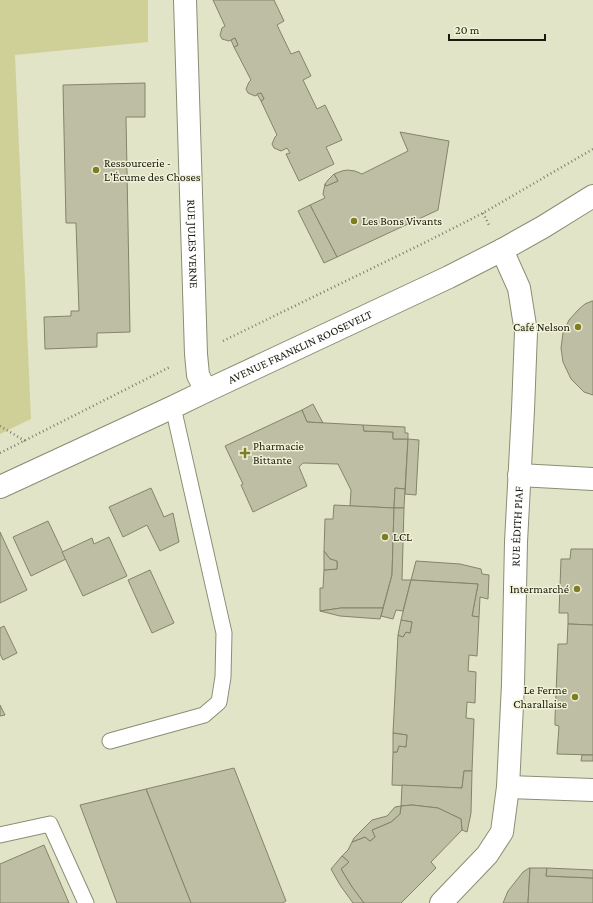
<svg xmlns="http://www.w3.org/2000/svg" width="593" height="903" font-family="'Crimson Pro',serif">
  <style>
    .green { fill: #ced098 }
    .building { fill: #bdbea3; stroke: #83846a }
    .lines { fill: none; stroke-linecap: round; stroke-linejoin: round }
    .lane-casing { stroke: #8c8d74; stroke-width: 17 }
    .street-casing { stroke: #8c8d74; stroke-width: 24 }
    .secondary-casing { stroke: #8c8d74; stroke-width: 24 }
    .path { stroke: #7c7d6b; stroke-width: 2.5; stroke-dasharray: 1 3; stroke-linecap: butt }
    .lane { stroke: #fff; stroke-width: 15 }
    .street { stroke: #fff; stroke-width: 22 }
    .secondary { stroke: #fff; stroke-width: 22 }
    .poi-dot { fill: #7c7d25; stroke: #f0f1d5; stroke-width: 1.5 }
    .labels { text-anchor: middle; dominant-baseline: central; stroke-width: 3; stroke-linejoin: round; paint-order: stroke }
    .poi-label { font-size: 12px; fill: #1a1a10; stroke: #f0f1d5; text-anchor: start }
    .street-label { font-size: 12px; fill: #1a1a10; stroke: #f0f1d5 }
  </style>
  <rect width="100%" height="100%" fill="#e2e4c8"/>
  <path class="green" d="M0 0H148V42L15 55 31 419 0 434Z"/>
  <g class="building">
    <path d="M213 0H274L284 21 277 25 291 54 299 51 311 76 303 80 317 109 325 105 342 140 326 147 334 164 299 181 286 154 290 153 287 148 281 151 274 148 272 144 275 137 277 135 261 101 264 99 261 93 255 96 248 93 246 89 249 82 251 80 234 47 238 45 235 38 229 41 222 39 220 35 222 28 225 26Z"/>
    <path d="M235 38 238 45 234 47 231 40Z"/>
    <path d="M145 83V117H126L130 332 97 333V347L45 349 44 317 71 316V311H79L76 223H66L63 85Z"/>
    <path d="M261 93 264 99 261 101 257 94Z"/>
    <path d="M400 132 449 141 438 210 337 257 310 205 325 198 323 194 325 184 326 186 338 181 334 174 342 171 347 170 355 171 362 174 408 151Z"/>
    <path d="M334 174 338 181 326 186 325 184 328 180Z"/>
    <path d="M310 205 337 257 324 263 298 211Z"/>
    <path d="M592 301H593V395L584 392 571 379 563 362 561 348 563 333 569 320 579 309 585 304Z"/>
    <path d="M313 404 323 423 307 422 302 410Z"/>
    <path d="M302 410 307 422 363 425 364 431 393 432V439H408L405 489 395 488 394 508 350 506 351 490 338 464 303 463 299 467 307 486 253 512 241 485 243 484 225 446Z"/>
    <path d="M363 425 405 427V433H408V439H393V432L364 431Z"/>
    <path d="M408 439 419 440 416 495 405 494Z"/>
    <path d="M151 488 164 517 173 513 179 542 160 551 147 525 123 537 109 507Z"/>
    <path d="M395 488 405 489 404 508H394Z"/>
    <path d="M334 505 394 508 392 575 383 608H341L320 611V588H323L324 570 337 569V561L330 559 324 551 325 519H333Z"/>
    <path d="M394 508H404L402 580H411L403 611 396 610 393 619 381 616 392 575Z"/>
    <path d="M48 521 66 559 31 576 13 537Z"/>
    <path d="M0 532 27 590 0 603Z"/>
    <path d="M109 537 127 576 83 596 62 552 92 538 94 544Z"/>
    <path d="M571 549H593V625L568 624V613H559L561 559H570Z"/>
    <path d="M324 551 330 559 337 561V569L324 570Z"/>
    <path d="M416 561 460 564 481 569 482 574 489 575 488 599 480 597 479 617 472 616 478 584 411 580Z"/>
    <path d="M150 570 174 623 152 633 128 580Z"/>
    <path d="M411 580 478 584 472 616 479 617 477 656 469 655 468 671 476 672 475 703 467 702 466 718 474 719 472 771H464L462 788 392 785 393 752H397L399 746 406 747 407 735 393 733 398 635 403 637 406 632 410 633 412 622 401 620Z"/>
    <path d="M341 608H383L380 619 340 616 320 611Z"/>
    <path d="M401 620 412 622 410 633 406 632 403 637 398 635Z"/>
    <path d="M568 624 593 625V755L557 754 559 726 555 725V718L558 644H567Z"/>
    <path d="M4 626 17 653 3 660 0 654V628Z"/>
    <path d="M0 705 5 715 0 716Z"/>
    <path d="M393 733 407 735 406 747 399 746 397 752H393Z"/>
    <path d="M582 755H593V761H581Z"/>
    <path d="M234 768 286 901 282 903H191L146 789Z"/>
    <path d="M464 771H472L471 813 467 832 462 830 461 819 438 808 412 805 401 806 402 785 462 788Z"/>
    <path d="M146 789 191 903H117L80 805Z"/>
    <path d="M412 805 438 808 461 819 462 830 431 862 436 868 401 903H364L352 887 341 869 349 862 342 856 348 850 352 842 365 837 370 841 375 837 372 830 391 822 400 814 401 806Z"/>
    <path d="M401 806 400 814 391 822 372 830 375 837 370 841 365 837 352 842 354 838 372 820 387 816 395 807Z"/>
    <path d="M44 845 69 903H0V864Z"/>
    <path d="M342 856 349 862 341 869 352 887 364 903H353L340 885 331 869Z"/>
    <path d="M529 868H530L528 903H503L508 891 512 886 523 872Z"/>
    <path d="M530 868H547L546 876 593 878V903H528Z"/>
    <path d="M547 868 593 870V878L546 876Z"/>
  </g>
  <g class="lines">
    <defs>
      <g id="lane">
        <path d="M110 741 204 715 219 702 223 677 224 633 173 407"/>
        <path d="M0 835 50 824 86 903"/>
      </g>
      <g id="street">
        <path id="s1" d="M185 0 196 354 198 375 206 391"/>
        <path d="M519 475 593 479"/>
        <path d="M508 787 593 790"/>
        <path id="s2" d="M441 903 487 855 502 832 508 787 513 684 516 542 523 410 526 332 519 288 502 250"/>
      </g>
      <g id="secondary">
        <path id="s3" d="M0 487 173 407 206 391 449 277 502 250 543 227 593 196"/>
      </g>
    </defs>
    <use href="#lane" class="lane-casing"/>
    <use href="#street" class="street-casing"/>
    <use href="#secondary" class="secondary-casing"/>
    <g class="path">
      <path d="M483 213 489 225"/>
      <path d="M223 341 432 239 483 213 593 149"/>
      <path d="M0 426 25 441"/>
      <path d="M0 453 170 367"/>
    </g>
    <use href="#lane" class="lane"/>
    <use href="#street" class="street"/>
    <use href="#secondary" class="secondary"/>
  </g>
  <g class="poi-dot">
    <circle cx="96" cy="170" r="4"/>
    <circle cx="354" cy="221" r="4"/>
    <circle cx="578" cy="327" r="4"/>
    <path d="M243 447h4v4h4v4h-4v4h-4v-4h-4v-4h4z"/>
    <circle cx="385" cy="537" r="4"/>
    <circle cx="577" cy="589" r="4"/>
    <circle cx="575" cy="697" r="4"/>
  </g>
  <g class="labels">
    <g class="poi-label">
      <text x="104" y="163">Ressourcerie -<tspan x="104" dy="14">L'Écume des Choses</tspan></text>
      <text x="362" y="221">Les Bons Vivants</text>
      <text x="570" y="327" text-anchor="end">Café Nelson</text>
      <text x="253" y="446">Pharmacie<tspan x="253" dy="14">Bittante</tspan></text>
      <text x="393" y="537">LCL</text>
      <text x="569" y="589" text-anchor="end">Intermarché</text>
      <text x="567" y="690" text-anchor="end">Le Ferme<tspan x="567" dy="14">Charallaise</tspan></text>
    </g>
    <g class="street-label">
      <text stroke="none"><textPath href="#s1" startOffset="244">RUE JULES VERNE</textPath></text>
      <text stroke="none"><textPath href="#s3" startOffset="331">AVENUE FRANKLIN ROOSEVELT</textPath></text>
      <text stroke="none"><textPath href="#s2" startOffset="400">RUE ÉDITH PIAF</textPath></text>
    </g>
  </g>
  <path d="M449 34v6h96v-6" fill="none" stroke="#1a1a10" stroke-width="2"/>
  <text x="455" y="34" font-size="12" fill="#1a1a10" stroke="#f0f1d5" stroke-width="3" paint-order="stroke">20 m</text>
</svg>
